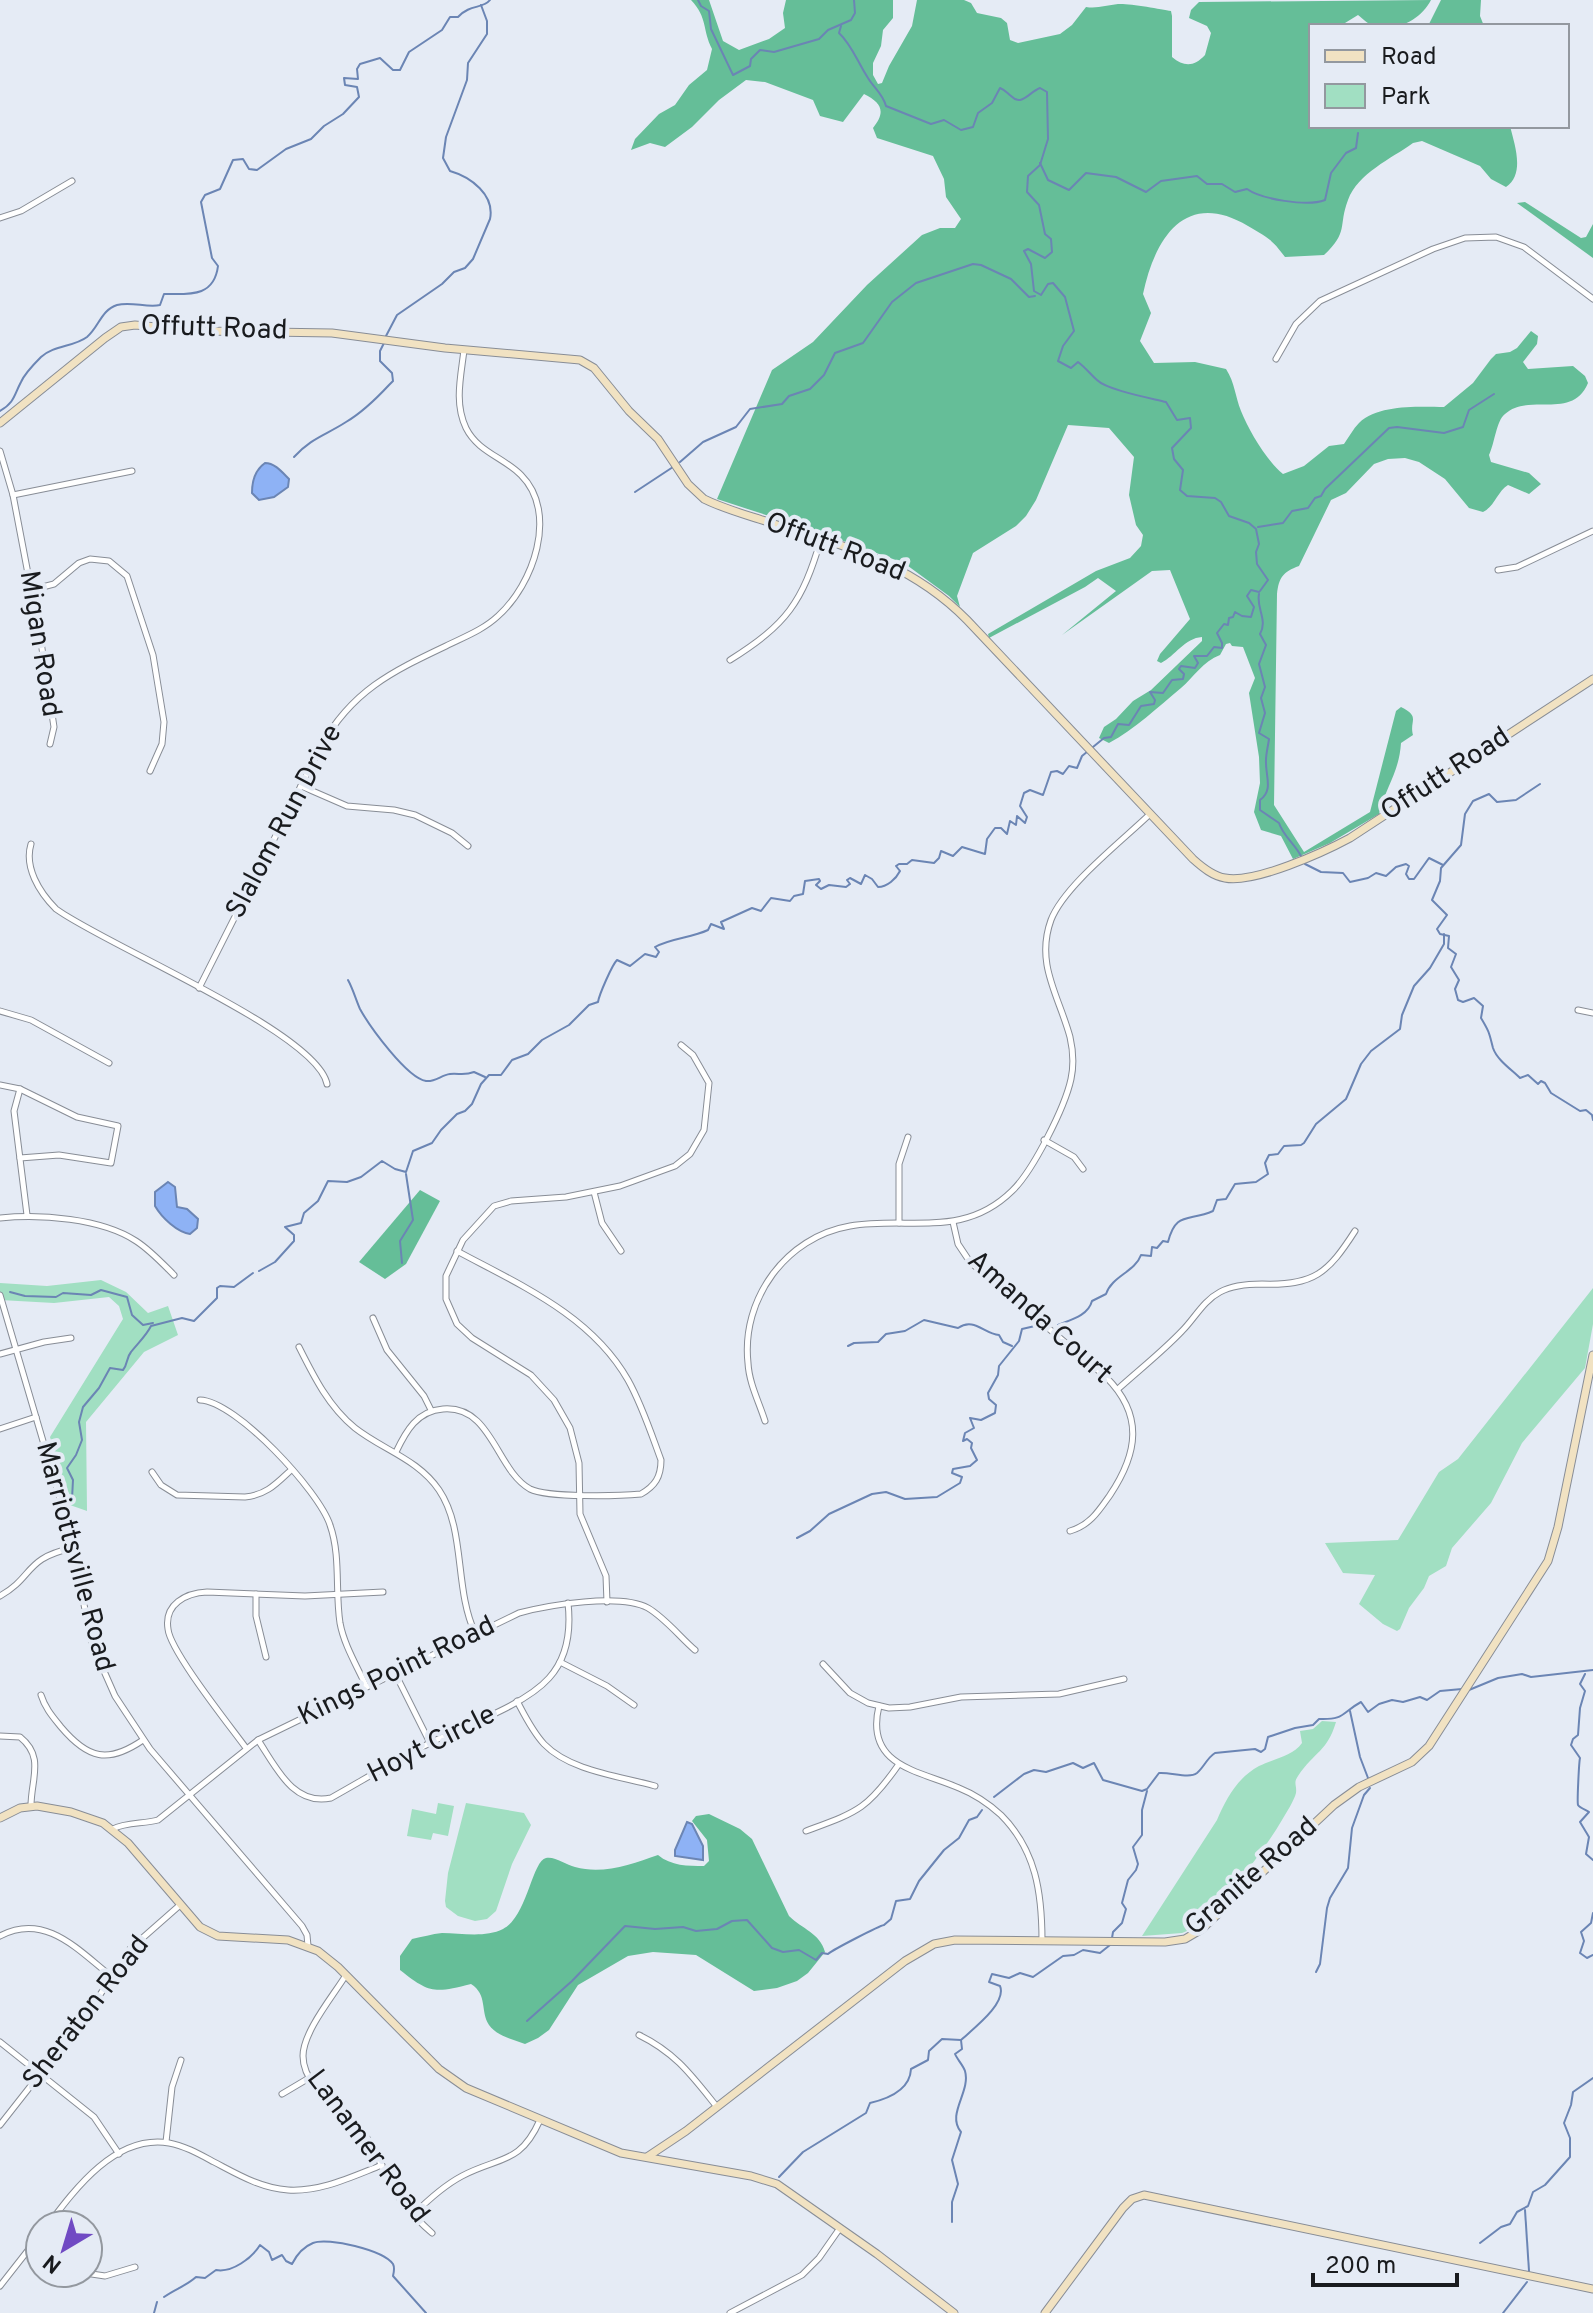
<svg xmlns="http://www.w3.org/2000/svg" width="1593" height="2313" font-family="Overpass,sans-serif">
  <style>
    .green { fill: #a1dfc2 }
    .forest { fill: #65be98 }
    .water { fill: #8eb2f5; stroke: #6b85b4; stroke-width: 2 }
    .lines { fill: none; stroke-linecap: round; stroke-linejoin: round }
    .stream { stroke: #6b85b4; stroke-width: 2 }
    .street-casing { stroke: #888d96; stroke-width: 7 }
    .secondary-casing { stroke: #888d96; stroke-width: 9 }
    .street { stroke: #fff; stroke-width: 5 }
    .secondary { stroke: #f1e2c2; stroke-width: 7 }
    .labels { text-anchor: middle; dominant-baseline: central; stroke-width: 8; stroke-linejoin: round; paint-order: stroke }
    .street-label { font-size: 28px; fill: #191b1e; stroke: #e5ebf5 }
  </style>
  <rect width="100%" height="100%" fill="#e5ebf5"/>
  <g class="green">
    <path d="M101 1280 126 1292 148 1313 168 1306 178 1335 144 1352 86 1422 87 1511 70 1505 50 1437 123 1319 119 1306 109 1297 54 1303 0 1300V1283L47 1286Z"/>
    <path d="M1593 1288V1324L1585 1368 1522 1443 1491 1503 1452 1548 1446 1566 1429 1576 1424 1588 1409 1608 1400 1629 1397 1631 1383 1624 1359 1604 1375 1575 1343 1573 1325 1543 1398 1540 1439 1472 1458 1459Z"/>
    <path d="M1322 1721 1336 1722C1327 1752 1315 1751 1298 1776 1293 1783 1297 1785 1296 1793 1294 1801 1286 1813 1282 1820 1257 1862 1227 1896 1192 1929L1182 1933 1142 1936 1217 1820C1226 1799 1237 1778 1259 1766 1273 1759 1293 1756 1302 1743L1300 1731 1313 1729Z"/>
    <path d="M438 1803 454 1806 448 1836 433 1833 431 1840 407 1836 412 1809 436 1814Z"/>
    <path d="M466 1803 524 1813 531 1825 512 1864 496 1911 487 1919 475 1921 458 1916 446 1907 445 1901 448 1873Z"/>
  </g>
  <g class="forest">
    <path d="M691 0H709L723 41 739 50 769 39 785 28 783 13 786 0H893V18L883 30 881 46 873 63V75L878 84 882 83 889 66 912 26 917 0H964L971 3 977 13 1001 18 1007 23 1010 40 1018 43 1060 34 1072 25 1086 7C1097 9 1107 5 1118 4 1127 3 1161 9 1171 11L1172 16V57C1184 67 1194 67 1205 55L1211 33 1207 26 1189 18 1191 10 1199 2 1431 0C1421 19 1398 32 1375 26 1369 25 1363 19 1358 15L1345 23 1346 26H1311V126H1510C1515 146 1525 174 1506 187L1491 179 1480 166 1422 141 1413 143C1391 159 1358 173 1348 200 1338 226 1349 232 1324 255L1285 257C1271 238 1268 238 1248 226 1186 189 1155 237 1143 294L1151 313 1140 341 1154 363 1195 362 1226 369C1235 383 1235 396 1241 411 1249 431 1267 461 1283 474L1304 466 1329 446 1344 444C1349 437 1353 429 1359 423 1379 404 1419 407 1444 407L1473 383 1491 359 1496 354 1510 352 1517 348 1531 331 1538 336 1537 344 1523 362 1528 369 1573 366 1585 376 1588 383C1572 421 1529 392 1505 414 1496 421 1495 443 1489 455L1491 462 1529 473 1541 484 1529 494 1508 485C1497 492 1495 506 1483 512L1469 508 1445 479 1419 462 1405 458 1388 459 1374 464 1346 493 1331 500 1299 566C1283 572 1279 577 1277 594L1274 805 1304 852 1370 812 1396 711 1401 707C1421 717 1409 720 1413 735L1401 743C1399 773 1386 786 1379 814L1330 843 1293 859 1281 836 1261 830 1254 812 1260 783 1259 757 1249 693 1255 678 1243 647 1232 646 1230 643 1226 644 1220 655C1203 661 1194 677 1181 688 1158 707 1135 729 1109 743L1099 738 1104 727 1116 719 1133 701 1151 690 1202 641V637C1185 638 1175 656 1161 663L1157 661 1160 654 1190 619 1170 570 1152 571 1062 635 1116 591 1098 578 1085 587 989 638 988 634 1096 571 1130 558 1141 546 1143 535 1136 525 1129 495 1134 457 1109 428 1068 425 1036 500 1026 516 1016 526 973 553 957 596 960 607 949 596 904 563 821 533 717 499 772 370 813 342 867 285 922 235 940 228H955L961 219 946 197 944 179 933 156 877 138 873 128C886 112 882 103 864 94L843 122 820 116 813 100 765 82 746 80 719 100 692 127 665 147 650 143 631 150 635 139 659 114 675 105 689 85 707 70 712 49C702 29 708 18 691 0Z"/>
    <path d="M1441 0H1481L1480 16 1484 26H1428Z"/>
    <path d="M1525 202 1581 238 1586 237 1593 224V258L1517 203Z"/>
    <path d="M420 1190 440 1201 406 1264 385 1279 359 1262Z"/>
    <path d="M709 1814 740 1829 752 1839 789 1916C802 1929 820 1933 825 1952L808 1973 797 1981 777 1988 754 1991 696 1955 653 1952 628 1956 578 1985 549 2030 538 2038 525 2044C512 2039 497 2036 489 2025 480 2011 488 1995 471 1984 435 1993 430 1994 400 1970V1956L412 1939C422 1937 432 1934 442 1933 461 1933 485 1938 503 1929 527 1917 532 1861 546 1858 555 1856 566 1865 575 1867 603 1875 632 1864 658 1855 671 1866 688 1866 704 1866L709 1861 707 1840 692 1821 696 1816Z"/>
  </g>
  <g class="water">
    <path d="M265 463C275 463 282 472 289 479L288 487 274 497 259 500 252 493C252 481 255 470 265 463Z"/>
    <path d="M168 1182 175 1187 177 1207 187 1209 198 1219 197 1228 190 1234C177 1232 162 1218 155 1206V1192Z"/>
    <path d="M687 1822 692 1824 703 1846V1860L675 1856V1850Z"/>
  </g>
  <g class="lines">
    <g class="stream">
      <path d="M698 0 701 6 709 11 711 29 733 75 750 66 751 59 760 50 774 52 819 39 828 30 851 20 855 13 854 0"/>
      <path d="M841 26 839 33C852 45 858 63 868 78 874 88 883 94 886 106L931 124 944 120 961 130 973 127 978 113 992 103 1000 88C1005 90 1007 93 1011 96 1022 107 1029 92 1040 88L1047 92 1048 139 1040 165 1028 176 1027 192 1039 205 1045 234 1051 239 1052 252 1045 258 1028 249 1024 251 1031 264 1034 291 1041 295 1048 284 1053 283 1065 297 1074 331 1063 346 1058 361 1071 368 1078 362C1086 368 1090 374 1097 380 1107 390 1150 398 1166 402L1177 420 1190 418 1191 428 1172 448 1174 459 1183 470 1180 490 1187 496 1215 498 1221 502 1229 516 1249 523 1256 529 1259 544 1256 552 1257 564 1268 580 1260 591"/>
      <path d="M1040 163 1048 180 1069 190 1086 173 1116 177 1146 192 1161 181 1197 176 1207 184H1222L1235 192 1247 189C1261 199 1307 207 1325 200L1331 173 1346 153 1356 148 1358 133"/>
      <path d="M386 336 397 315 442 284 454 272 465 268 473 259 490 219C495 195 471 177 450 171L443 158 446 137 467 80 468 63 487 34V21L481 5"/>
      <path d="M0 411C15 402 14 395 21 382 25 373 34 364 41 357 54 345 74 347 87 337 99 327 101 310 117 305 131 301 147 308 160 305L164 294C188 294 214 298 218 266L212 258 201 202 205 195 220 189 233 160 243 159 249 169 257 170 286 149 311 139 324 126 343 114 359 97 357 87 345 85 344 78 358 79 357 69 360 64 380 58 393 70H400L409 52 442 30 450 17H458C470 4 483 9 490 0"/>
      <path d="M294 457C311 438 326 435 346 422 363 412 376 399 389 385L393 381 392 373 380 361V351L384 343"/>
      <path d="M680 462 703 442 736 427 750 409 782 404 789 396 810 389 824 375 835 353 863 343 892 302 916 283 973 264 981 265 1011 279 1029 297 1035 296"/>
      <path d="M635 492 673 467"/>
      <path d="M1258 527 1283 523 1292 511 1308 508 1315 498 1321 496 1325 489 1389 428 1397 427 1444 433 1463 427 1469 410 1494 394"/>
      <path d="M1259 594C1256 608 1268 620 1260 634L1266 645 1259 664 1265 687 1261 698 1265 713 1259 733 1269 739C1268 746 1266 754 1266 760 1265 775 1274 790 1260 800V810L1279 823C1283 836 1296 845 1302 858"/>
      <path d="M1540 784 1516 800 1497 802 1489 794 1473 801 1465 814 1461 845 1441 868 1440 881 1432 900 1447 915 1437 929 1440 934 1449 936 1448 948 1456 954 1451 967 1459 980 1455 989 1458 1000 1463 1002 1474 998 1483 1006 1481 1018C1490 1033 1489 1033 1493 1048 1497 1060 1512 1070 1520 1078L1528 1075 1538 1084 1541 1081 1545 1083 1551 1093 1580 1111 1586 1110 1592 1115 1593 1120"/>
      <path d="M1305 864 1321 872 1343 873 1350 882 1368 878 1376 873 1386 876 1396 867 1406 864 1409 866 1406 874 1409 879H1414L1429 858 1443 865"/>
      <path d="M348 980C353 989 356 1000 360 1009 370 1027 407 1078 426 1081 436 1082 441 1075 450 1074 459 1073 464 1076 474 1072L485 1077"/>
      <path d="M402 1263 400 1241 413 1220 406 1174"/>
      <path d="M259 1271 275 1262 294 1241V1235L285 1227 301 1223 304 1213 318 1201 328 1181 347 1182 361 1177 382 1161 395 1169 406 1172 413 1151 432 1143 441 1130 457 1114 465 1111 472 1104 481 1084 489 1075H501L512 1060 528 1054 542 1040 569 1025 589 1005 598 1002C599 995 612 965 617 960L630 966 645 954 656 957 659 952 655 947C671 938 691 938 708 930L711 924 724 929 721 922 752 908 761 911 771 898 790 901 794 896 803 894 805 881 819 879 820 881 816 885 821 889 829 885 846 887 850 884 847 880 850 878 861 884 865 875 872 879 878 887C887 887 896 879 900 871L896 866 899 864H907L912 860 934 863 939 858 941 851 953 856 962 847 985 854 987 839 995 828H1001L1007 834 1010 821 1016 825 1017 816 1025 823 1027 817 1020 806 1024 793 1030 790 1043 795 1051 772 1057 771 1063 774 1069 766 1077 768 1082 756 1104 738 1111 737 1118 724 1129 725 1141 706 1154 704 1155 700 1150 692 1163 693 1172 680 1183 679 1184 674 1179 669 1181 666 1195 668 1198 663 1194 656H1207L1214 647 1222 648V643L1217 633 1224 624 1228 625 1229 618 1233 617 1235 612 1242 616 1251 617 1254 607 1247 596 1251 590 1259 592"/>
      <path d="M10 1292 25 1296 56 1297 63 1293 91 1295 101 1290 127 1297 132 1315 143 1325 153 1323"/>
      <path d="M1058 1325C1070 1320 1088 1316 1092 1301L1106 1294C1112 1276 1135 1272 1141 1255L1151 1256 1152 1247 1157 1248 1163 1241 1168 1242C1176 1211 1188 1222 1213 1211L1217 1200 1226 1199 1235 1184 1256 1182 1268 1174 1265 1163 1269 1155 1278 1154 1284 1146 1301 1145 1304 1143 1316 1124 1346 1099 1361 1064 1371 1051 1400 1029 1402 1015 1414 986 1430 968 1444 944V934"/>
      <path d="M848 1346 854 1343 878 1342 886 1334 905 1331 924 1320 958 1328C974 1317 984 1334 999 1335L1003 1342 1012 1346"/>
      <path d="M72 1499 73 1480 67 1468 76 1455 82 1440 79 1422 83 1407 99 1388 110 1368 123 1370C128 1364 126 1358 131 1352 138 1343 146 1336 151 1326L182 1318 194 1321 217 1298V1288L220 1286 234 1287 253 1273"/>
      <path d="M797 1538 810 1531 829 1514 872 1494 886 1492 905 1499 937 1497 960 1483 962 1477 952 1473 953 1469 970 1466 977 1460 971 1448 972 1443 967 1439 963 1441 965 1433 974 1428 970 1418 981 1420 995 1413 996 1405 989 1399 988 1393 998 1375 999 1366 1019 1341 1022 1329 1035 1326"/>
      <path d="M1585 1674 1580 1684 1585 1691 1580 1708 1578 1735 1573 1739 1571 1745 1580 1758C1579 1762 1577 1802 1578 1805 1580 1808 1586 1810 1589 1812L1580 1822 1589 1837 1586 1854 1593 1860"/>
      <path d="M1469 1690 1498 1678 1522 1674 1531 1677 1593 1670"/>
      <path d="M1350 1711 1360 1757 1368 1778"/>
      <path d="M994 1797 1024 1774 1034 1770 1046 1772 1073 1763 1083 1768 1094 1763 1103 1780 1142 1791 1147 1789 1159 1773C1171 1772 1189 1779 1197 1773 1204 1767 1207 1758 1215 1753L1255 1749 1261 1752 1265 1749 1268 1737 1295 1728 1313 1725 1319 1719C1345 1720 1341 1713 1361 1702L1368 1712 1379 1704 1392 1700 1403 1702 1420 1697 1427 1700 1440 1691 1462 1689"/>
      <path d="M1593 1913 1591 1923 1581 1932 1584 1941 1580 1953 1587 1958 1593 1955"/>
      <path d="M1112 1938 1113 1932 1122 1923 1126 1909 1122 1903 1128 1880 1136 1870 1138 1864 1133 1847 1142 1835V1810L1147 1791"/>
      <path d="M1316 1972 1320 1964 1327 1908 1330 1898 1348 1868 1352 1828 1364 1795 1370 1788"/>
      <path d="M527 2021 572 1981 625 1926 655 1929 683 1927 696 1931 717 1929 732 1921 747 1920 772 1948 783 1952 799 1950 816 1960 822 1953 828 1954C834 1949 879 1926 884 1925L891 1919 896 1901 910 1899 919 1881 944 1850 959 1838 969 1820 977 1817 982 1810"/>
      <path d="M779 2177 803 2152 866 2113 870 2103C887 2099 910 2090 911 2069L928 2060 929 2051 942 2039 961 2040C974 2028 1007 2003 1000 1986L989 1982 992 1974 1009 1978 1020 1973 1033 1977 1063 1956 1074 1955 1083 1950 1100 1953 1110 1945"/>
      <path d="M1525 2210 1529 2271"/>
      <path d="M952 2222V2202L958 2184 952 2160 961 2132C946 2114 971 2092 965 2071 963 2065 957 2059 955 2054L962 2049 961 2040"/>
      <path d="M1480 2243 1501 2227 1510 2224 1517 2212 1528 2206 1533 2192 1545 2185 1570 2157V2138L1564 2123 1571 2105 1573 2092 1593 2078"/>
      <path d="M164 2297C175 2289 186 2286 196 2277L205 2278 216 2270C232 2273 252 2258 260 2245L269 2252 272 2260 282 2255 286 2261 292 2264C296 2256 303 2247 313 2243 328 2237 383 2250 393 2264 395 2268 394 2272 393 2276L426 2313"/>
      <path d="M154 2313 157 2302"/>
      <path d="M1503 2313 1527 2282"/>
    </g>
    <defs>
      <g id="street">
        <path d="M0 218 21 211 72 181"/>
        <path d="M1276 359 1296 324 1320 301 1433 249 1465 238 1496 237 1524 247 1593 299"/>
        <path d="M0 451 13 495 41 642 54 727 50 744"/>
        <path d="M13 495 132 471"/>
        <path d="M1498 570 1517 567 1593 531"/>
        <path d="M31 590 54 584 79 563 90 559 109 561 127 576 153 655 164 722 162 744 150 771"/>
        <path d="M730 660C787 624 802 603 821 539"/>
        <path d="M301 786 347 806 394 810 415 815 452 833 468 846"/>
        <path d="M31 844C24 867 39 892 56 909 105 945 317 1032 327 1084"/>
        <path d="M199 988 321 746C352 691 391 672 446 646 464 637 483 630 498 616 533 585 559 513 521 475 503 457 478 452 466 428 454 403 461 376 464 350"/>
        <path d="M1578 1010 1593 1013"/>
        <path d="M0 1011 31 1020 109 1063"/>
        <path d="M0 1085 20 1089 77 1117 118 1126 111 1163 59 1155 20 1158"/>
        <path d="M20 1089 14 1111 27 1215"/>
        <path d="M1044 1140 1074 1157 1083 1169"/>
        <path d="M594 1192 602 1223 621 1251"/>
        <path d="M0 1218C40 1214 101 1218 136 1241 150 1250 162 1263 174 1275"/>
        <path d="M953 1222 958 1244 970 1262 1106 1377C1144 1415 1138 1453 1110 1495 1098 1512 1090 1525 1070 1531"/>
        <path d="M899 1223V1164L908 1137"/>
        <path d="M0 1295 68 1526 92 1644 115 1696 150 1749 302 1926 307 1935 308 1946"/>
        <path d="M373 1318 387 1350 424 1396 431 1410"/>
        <path d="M299 1347C314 1377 329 1407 355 1428 383 1450 418 1459 439 1490 466 1530 454 1588 475 1633"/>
        <path d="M0 1354 44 1342 71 1338"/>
        <path d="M1118 1389C1139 1370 1162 1352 1182 1331 1195 1318 1203 1301 1220 1292 1233 1285 1248 1284 1262 1284 1314 1286 1328 1273 1355 1231"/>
        <path d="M200 1400C236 1401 319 1491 330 1525 341 1556 335 1591 340 1623 344 1645 357 1666 366 1686"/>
        <path d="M765 1421C759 1402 749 1383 748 1363 741 1299 786 1237 850 1226 909 1216 963 1239 1012 1191 1033 1171 1065 1107 1071 1079 1074 1065 1073 1050 1070 1037 1059 996 1035 964 1051 920 1064 886 1122 841 1150 814"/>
        <path d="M0 1429 36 1417"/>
        <path d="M396 1452C406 1431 417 1411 443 1409 492 1405 496 1470 530 1489 548 1498 619 1496 641 1494 655 1486 661 1477 661 1460 651 1433 642 1405 628 1380 591 1315 520 1285 457 1251"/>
        <path d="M152 1472 161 1485 177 1495 245 1497C266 1495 276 1484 291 1470"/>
        <path d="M256 1594V1616L266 1657"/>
        <path d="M0 1596C34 1577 24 1558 73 1548"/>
        <path d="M607 1602 606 1576 580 1514 579 1463 570 1428 554 1400 531 1375 472 1338 457 1324 446 1299V1276L463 1240 494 1206 511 1201 566 1197 620 1186 675 1166 690 1154 704 1130 709 1083 693 1055 681 1045"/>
        <path d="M560 1662 607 1686 634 1705"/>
        <path d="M823 1664 850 1693 868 1703 889 1708 910 1707 961 1697 1059 1694 1124 1679"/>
        <path d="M395 1673 430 1743"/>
        <path d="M41 1695C45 1708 53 1717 61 1727 88 1759 108 1764 143 1740"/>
        <path d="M517 1701C525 1716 532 1731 544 1744 570 1771 619 1776 655 1786"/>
        <path d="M879 1706C864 1767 921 1771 959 1788 974 1794 989 1804 1001 1815 1036 1850 1042 1893 1042 1941"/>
        <path d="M0 1736 20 1737C45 1757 31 1779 31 1806"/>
        <path d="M258 1740C276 1767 293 1806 331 1798 365 1779 399 1758 434 1741 467 1725 525 1705 549 1678 568 1657 571 1630 568 1603"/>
        <path d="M246 1748C230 1726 170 1651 168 1629 164 1604 186 1593 207 1592L305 1596 383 1592"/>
        <path d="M113 1829C125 1822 144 1824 158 1820L258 1740 519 1613C549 1605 620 1593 648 1608 665 1618 680 1637 695 1650"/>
        <path d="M806 1831C857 1812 867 1810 899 1764"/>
        <path d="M0 1936C45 1912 78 1950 111 1976"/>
        <path d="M346 1975C333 1996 303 2032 303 2056 303 2087 339 2107 359 2127 373 2143 379 2162 389 2181 399 2201 415 2218 432 2233"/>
        <path d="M639 2035C676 2053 692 2076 717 2107"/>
        <path d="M0 2042 94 2117 119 2154"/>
        <path d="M282 2094 309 2078"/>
        <path d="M0 2125 88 2013 130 1949 180 1905"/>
        <path d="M166 2142 172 2087 181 2060"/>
        <path d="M413 2215C428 2200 443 2186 462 2176 500 2156 520 2165 540 2120"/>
        <path d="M48 2225C75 2189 116 2134 169 2143 185 2146 199 2154 214 2162 237 2174 260 2188 288 2190 321 2192 351 2177 382 2165"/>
        <path d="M85 2273 105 2276 135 2267"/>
        <path d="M0 2286 40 2235"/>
        <path d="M730 2313 802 2275 819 2258 840 2228"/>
      </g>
      <g id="secondary">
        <path d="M0 423 105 338 121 327 135 325 200 331 332 333 445 348 580 360 594 368 629 411 658 439 688 484 704 499C724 509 747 515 768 522 844 546 910 562 967 620L1193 859C1203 868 1213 876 1225 878 1254 884 1324 852 1350 838L1593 679"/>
        <path d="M0 1818 20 1808 37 1806 71 1812 103 1823 128 1843 200 1927 218 1936 288 1940 318 1951 338 1967 439 2069 466 2088 621 2153 751 2176 777 2184 877 2254 954 2313"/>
        <path d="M647 2157 686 2131 905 1961 934 1944 955 1940 1165 1942 1185 1939 1202 1929 1334 1805 1359 1787 1412 1762 1429 1746 1548 1561 1558 1527 1593 1355"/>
        <path d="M1045 2313 1123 2208 1132 2199 1144 2195 1593 2289"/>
      </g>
    </defs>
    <use href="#street" class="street-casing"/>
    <use href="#secondary" class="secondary-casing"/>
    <use href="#street" class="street"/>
    <use href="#secondary" class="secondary"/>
  </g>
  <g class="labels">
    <g class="street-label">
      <text transform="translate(214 329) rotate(2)">Offutt Road</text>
      <text transform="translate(835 548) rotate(21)">Offutt Road</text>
      <text transform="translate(39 644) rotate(81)">Migan Road</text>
      <text transform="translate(1446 775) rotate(-33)">Offutt Road</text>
      <text transform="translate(285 822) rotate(-62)">Slalom Run Drive</text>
      <text transform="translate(1039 1318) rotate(42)">Amanda Court</text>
      <text transform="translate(74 1557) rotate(75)">Marriottsville Road</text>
      <text transform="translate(397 1672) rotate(-26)">Kings Point Road</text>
      <text transform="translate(432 1745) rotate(-27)">Hoyt Circle</text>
      <text transform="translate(1252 1877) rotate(-41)">Granite Road</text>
      <text transform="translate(87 2013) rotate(-52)">Sheraton Road</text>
      <text transform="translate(367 2147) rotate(53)">Lanamer Road</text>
    </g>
  </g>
  <rect x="1309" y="24" width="260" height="104" fill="#e5ebf5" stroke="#93989f" stroke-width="2"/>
  <rect x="1325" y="50" width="40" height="12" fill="#f1e2c2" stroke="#93989f" stroke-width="2"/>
  <text x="1381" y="64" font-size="24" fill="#191b1e">Road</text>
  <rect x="1325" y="84" width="40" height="24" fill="#a1dfc2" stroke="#93989f" stroke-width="2"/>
  <text x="1381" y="104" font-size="24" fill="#191b1e">Park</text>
  <g transform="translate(64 2249) rotate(218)"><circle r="38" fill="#e5ebf5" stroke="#93989f" stroke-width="2"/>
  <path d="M0-6L14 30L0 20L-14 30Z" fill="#704ac3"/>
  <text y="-12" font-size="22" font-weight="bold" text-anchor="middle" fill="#191b1e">N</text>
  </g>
  <path d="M1313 2273v12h144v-12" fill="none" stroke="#191b1e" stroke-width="4"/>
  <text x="1325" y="2273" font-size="24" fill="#191b1e" stroke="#e5ebf5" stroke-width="6" paint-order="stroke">200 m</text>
</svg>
